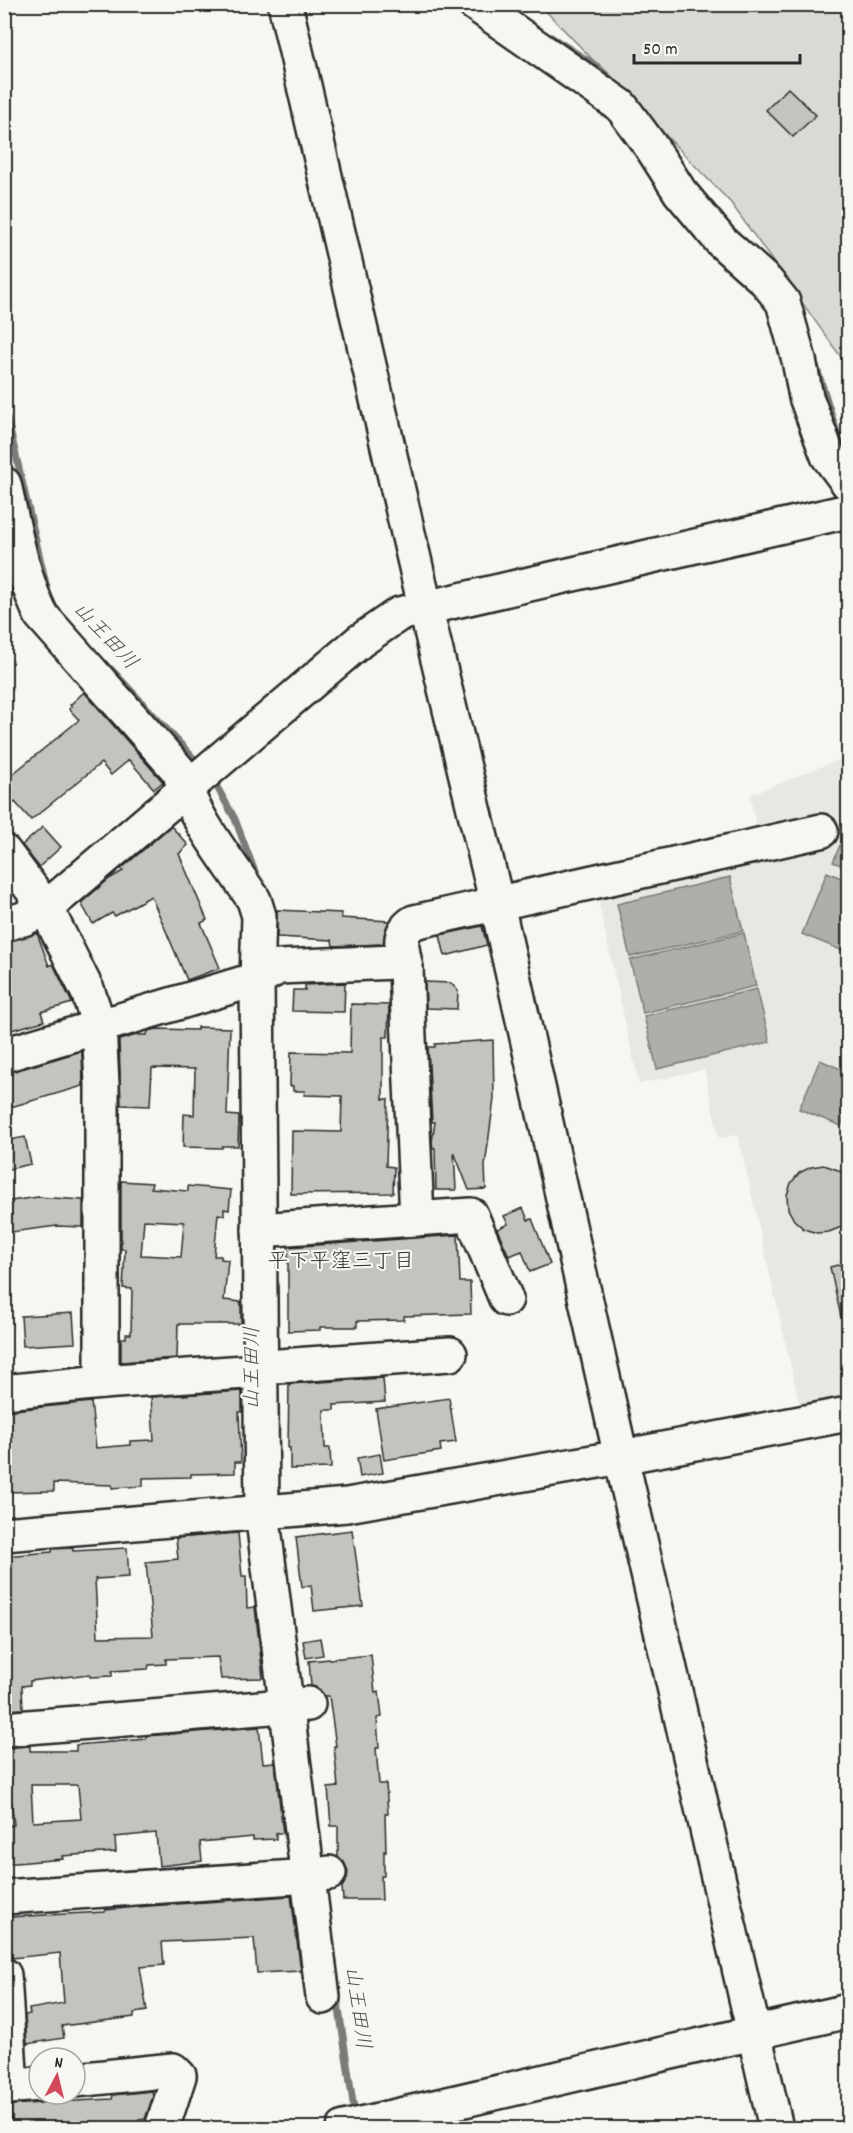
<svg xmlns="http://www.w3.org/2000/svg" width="853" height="2133" font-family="Dekko,'Klee One',sans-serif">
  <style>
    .built { fill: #e7e7e3 }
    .green { fill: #d9d9d5; stroke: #828280; stroke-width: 1.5 }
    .water { fill: #aeaeab; stroke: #7a7a78; stroke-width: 1.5 }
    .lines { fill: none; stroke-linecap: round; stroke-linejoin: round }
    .stream { stroke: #7a7a78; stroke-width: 7 }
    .building { fill: #c3c3c0; stroke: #2b2b2b; stroke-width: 1.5; fill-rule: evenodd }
    .minor-casing { stroke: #2b2b2b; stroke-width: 38 }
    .minor { stroke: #f6f6f2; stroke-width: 33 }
    .labels { text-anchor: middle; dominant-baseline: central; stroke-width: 4.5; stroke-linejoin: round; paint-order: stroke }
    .water-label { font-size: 21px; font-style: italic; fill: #525251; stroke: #f6f6f2 }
    .neighbourhood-label { font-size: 21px; fill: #2b2b2b; stroke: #f6f6f2 }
  </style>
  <rect width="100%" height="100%" fill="#f6f6f2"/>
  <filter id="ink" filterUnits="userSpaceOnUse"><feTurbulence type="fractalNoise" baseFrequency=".0167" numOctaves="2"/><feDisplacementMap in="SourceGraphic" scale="12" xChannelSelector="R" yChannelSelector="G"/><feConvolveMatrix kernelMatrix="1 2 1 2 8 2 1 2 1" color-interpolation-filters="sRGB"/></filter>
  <g filter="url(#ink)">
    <path class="built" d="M848 756V1406L802 1415 738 1135 719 1138 704 1069 639 1084 597 896 763 862 750 795Z"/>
    <path class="green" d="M540 5H848V367L731 203Z"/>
    <g class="water">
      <path d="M848 826V868L833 862Z"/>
      <path d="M827 872 848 881V953L802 934Z"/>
      <path d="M730 877 743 931 630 957 617 904Z"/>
      <path d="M744 933 756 986 643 1013 630 960Z"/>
      <path d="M757 989 770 1042 657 1069 644 1016Z"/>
      <path d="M820 1060 848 1072V1108L841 1126 799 1109Z"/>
    </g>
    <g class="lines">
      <g class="stream">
        <path d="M551 37 598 67 617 85"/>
        <path d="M816 365 840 442 848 458"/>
        <path d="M4 404 47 588"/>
        <path d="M111 669 198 763"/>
        <path d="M217 787 235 819 258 880"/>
        <path d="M337 1996 355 2116"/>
      </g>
    </g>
    <g class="building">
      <path d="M788 88 816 115 793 137 766 110Z"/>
      <path d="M84 692 163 782 154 789 129 760 111 775 101 763 31 820 15 802 4 812V781L79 720 69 709 72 707 70 705Z"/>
      <path d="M171 826 188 845 179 854 207 920 201 923 220 968 187 980 151 896 115 916 112 913 93 924 81 903 109 879 123 871 121 869Z"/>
      <path d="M43 827 61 847 39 867 22 845Z"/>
      <path d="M277 910 341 913V918L389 921 385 931 383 944 333 946 332 940 277 937Z"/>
      <path d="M482 926 487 945 445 956 440 935Z"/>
      <path d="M37 933 49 966 53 964 72 1003 41 1012 44 1021 4 1032V942Z"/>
      <path d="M425 982 451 983 458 991 457 1009 426 1008Z"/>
      <path d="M345 983 344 1012 292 1011 293 990H305V985Z"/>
      <path d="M351 1004 389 1005 388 1037H383V1099H388L386 1166 394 1167 393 1193 291 1194 292 1131 341 1132 342 1096 304 1095 305 1091H293V1086H290L291 1052 350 1053Z"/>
      <path d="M197 1027 230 1028 227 1115 239 1116 238 1146H222V1148L183 1147 184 1114 194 1115 195 1069 152 1068 150 1106 121 1105 119 1040 137 1035H147L148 1031 157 1029 197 1030Z"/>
      <path d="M493 1040 494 1099 485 1166 486 1189 469 1190 454 1152 456 1190H436L435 1148H433L432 1142 435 1122H432L428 1047H435V1044Z"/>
      <path d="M82 1051 83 1086 4 1109V1074Z"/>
      <path d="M25 1137 31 1164 4 1170V1141Z"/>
      <path d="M824 1165 838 1170 849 1180V1218L841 1227 829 1232 817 1233 804 1229 794 1220 788 1209 787 1195 791 1183 799 1173 811 1167Z"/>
      <path d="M121 1181 152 1183 151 1188 188 1191V1186L231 1190 229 1210 224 1209V1215L218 1214 214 1256H221V1259L228 1260 224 1300 241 1302V1324H178L177 1358 121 1362V1338H126V1334H131L132 1289 123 1288 125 1249H121ZM144 1220 184 1222 181 1257 141 1255Z"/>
      <path d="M38 1197 83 1200V1227L57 1226 4 1233V1202Z"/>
      <path d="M523 1208 528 1220 532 1219 550 1264 530 1272 522 1251 509 1256 497 1229 508 1224 504 1216Z"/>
      <path d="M458 1235 460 1282H470L471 1314 404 1316V1320L357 1321V1327H320V1330L288 1331V1247Z"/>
      <path d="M849 1262V1316L841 1317 830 1267Z"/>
      <path d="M73 1313 75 1343 23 1346 21 1316Z"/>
      <path d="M383 1378 385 1402 334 1405V1410H324L325 1448H330L331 1468 290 1469V1448H288L289 1384Z"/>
      <path d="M242 1391V1412H239L241 1462H235V1473L191 1474V1477L143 1478V1486L112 1488V1485L54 1483V1491L4 1492V1411L91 1402 96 1448 130 1445V1441L154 1440 151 1397Z"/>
      <path d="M449 1398 456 1442 440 1444 441 1451 384 1460 376 1409Z"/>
      <path d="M380 1454 383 1473 360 1477 357 1458Z"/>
      <path d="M352 1530 363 1606 314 1611 311 1585 302 1587 296 1537Z"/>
      <path d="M238 1533 242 1576H246L247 1608 255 1607 263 1678 221 1679 218 1657 166 1659V1664L149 1665 148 1669 112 1671V1676L90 1677V1674L30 1681V1685L22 1686 23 1709 7 1710 4 1687V1556L52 1552V1549L73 1548V1551L127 1548 129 1577 95 1579 98 1637 153 1636 146 1562 178 1559 176 1538Z"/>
      <path d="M320 1638 323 1655 306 1658 303 1641Z"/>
      <path d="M371 1655 375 1693 379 1692 382 1717 377 1718 379 1748H376L379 1784H386L388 1814H385L386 1852 384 1851V1876H381L382 1900H343L342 1887 347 1879 348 1871 344 1862 338 1857V1826H331L328 1788 338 1787 334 1746H336L329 1696H325L316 1687 311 1686 309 1661Z"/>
      <path d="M259 1727 263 1763 275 1762 283 1833H276V1839L253 1840V1837L200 1842 202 1861 159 1866 156 1833 115 1837 116 1852 62 1856 63 1859 4 1864V1826L14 1825 10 1788 4 1789V1748L30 1746V1751H76V1745L146 1739V1736ZM31 1785H78L81 1819 33 1822Z"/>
      <path d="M291 1896 301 1971 257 1973 254 1938 162 1942 164 1965 140 1967 147 2011 134 2013V2017L62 2026 64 2038 27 2044 25 2015 30 2014 29 2009 64 2003 60 1953 12 1958 8 1917 105 1912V1910L149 1906Z"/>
      <path d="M152 2091 153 2096 145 2119 139 2120V2125L123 2126V2128H13L10 2105 41 2103 56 2098 57 2102 112 2099 113 2095Z"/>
    </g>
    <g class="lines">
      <defs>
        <g id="minor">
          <path d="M285 4 425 606 497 904 621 1457 776 2128"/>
          <path d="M475 4 621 106 652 148 680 192 721 241 766 281 783 302 799 360 806 397 828 456 848 483"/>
          <path d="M4 484C14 528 21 573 41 615L179 771C192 817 228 860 254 900L259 916 257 979 262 1512 323 1997"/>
          <path d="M4 852 46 908 88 992 99 1025 102 1084V1382"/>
          <path d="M4 924 23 919 46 908 360 641 399 614 848 511"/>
          <path d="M406 969C403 950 395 934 414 922L821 831"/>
          <path d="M4 1055 257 979 279 967 395 962 406 969 417 1219"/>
          <path d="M259 1230 471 1215 506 1299"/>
          <path d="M280 1366 450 1354"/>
          <path d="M4 1392 102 1382 259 1371"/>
          <path d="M4 1534 347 1505 621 1457 848 1414"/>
          <path d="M4 1729 308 1704"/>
          <path d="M4 1897 309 1876 329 1873"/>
          <path d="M4 1975 11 2087"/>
          <path d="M75 2080 173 2070 179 2076 162 2128"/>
          <path d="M4 2087 39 2084"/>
          <path d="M344 2128 848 2011"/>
        </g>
      </defs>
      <use href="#minor" class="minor-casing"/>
      <use href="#minor" class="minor"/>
    </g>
  </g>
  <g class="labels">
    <g class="water-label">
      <text transform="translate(104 637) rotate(47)">山王田川</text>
      <text transform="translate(254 1368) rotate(-90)">山王田川</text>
      <text transform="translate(356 2008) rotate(82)">山王田川</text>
    </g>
    <g class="neighbourhood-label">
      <text x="341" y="1263">平下平窪三丁目</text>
    </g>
  </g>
  <rect width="853" height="2133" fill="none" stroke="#f6f6f2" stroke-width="24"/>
  <rect x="12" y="12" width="829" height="2109" fill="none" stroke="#2b2b2b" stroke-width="2" filter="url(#ink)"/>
  <g transform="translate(57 2076) rotate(7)"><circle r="28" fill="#f6f6f2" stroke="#a5a5a2" stroke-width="1.5"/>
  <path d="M0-4.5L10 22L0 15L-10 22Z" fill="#d1495b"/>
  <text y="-9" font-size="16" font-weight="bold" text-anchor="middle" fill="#2b2b2b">N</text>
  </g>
  <path d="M634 54v9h166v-9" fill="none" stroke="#2b2b2b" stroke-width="3"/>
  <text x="643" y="54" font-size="18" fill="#2b2b2b" stroke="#f6f6f2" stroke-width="4.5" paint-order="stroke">50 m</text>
</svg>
